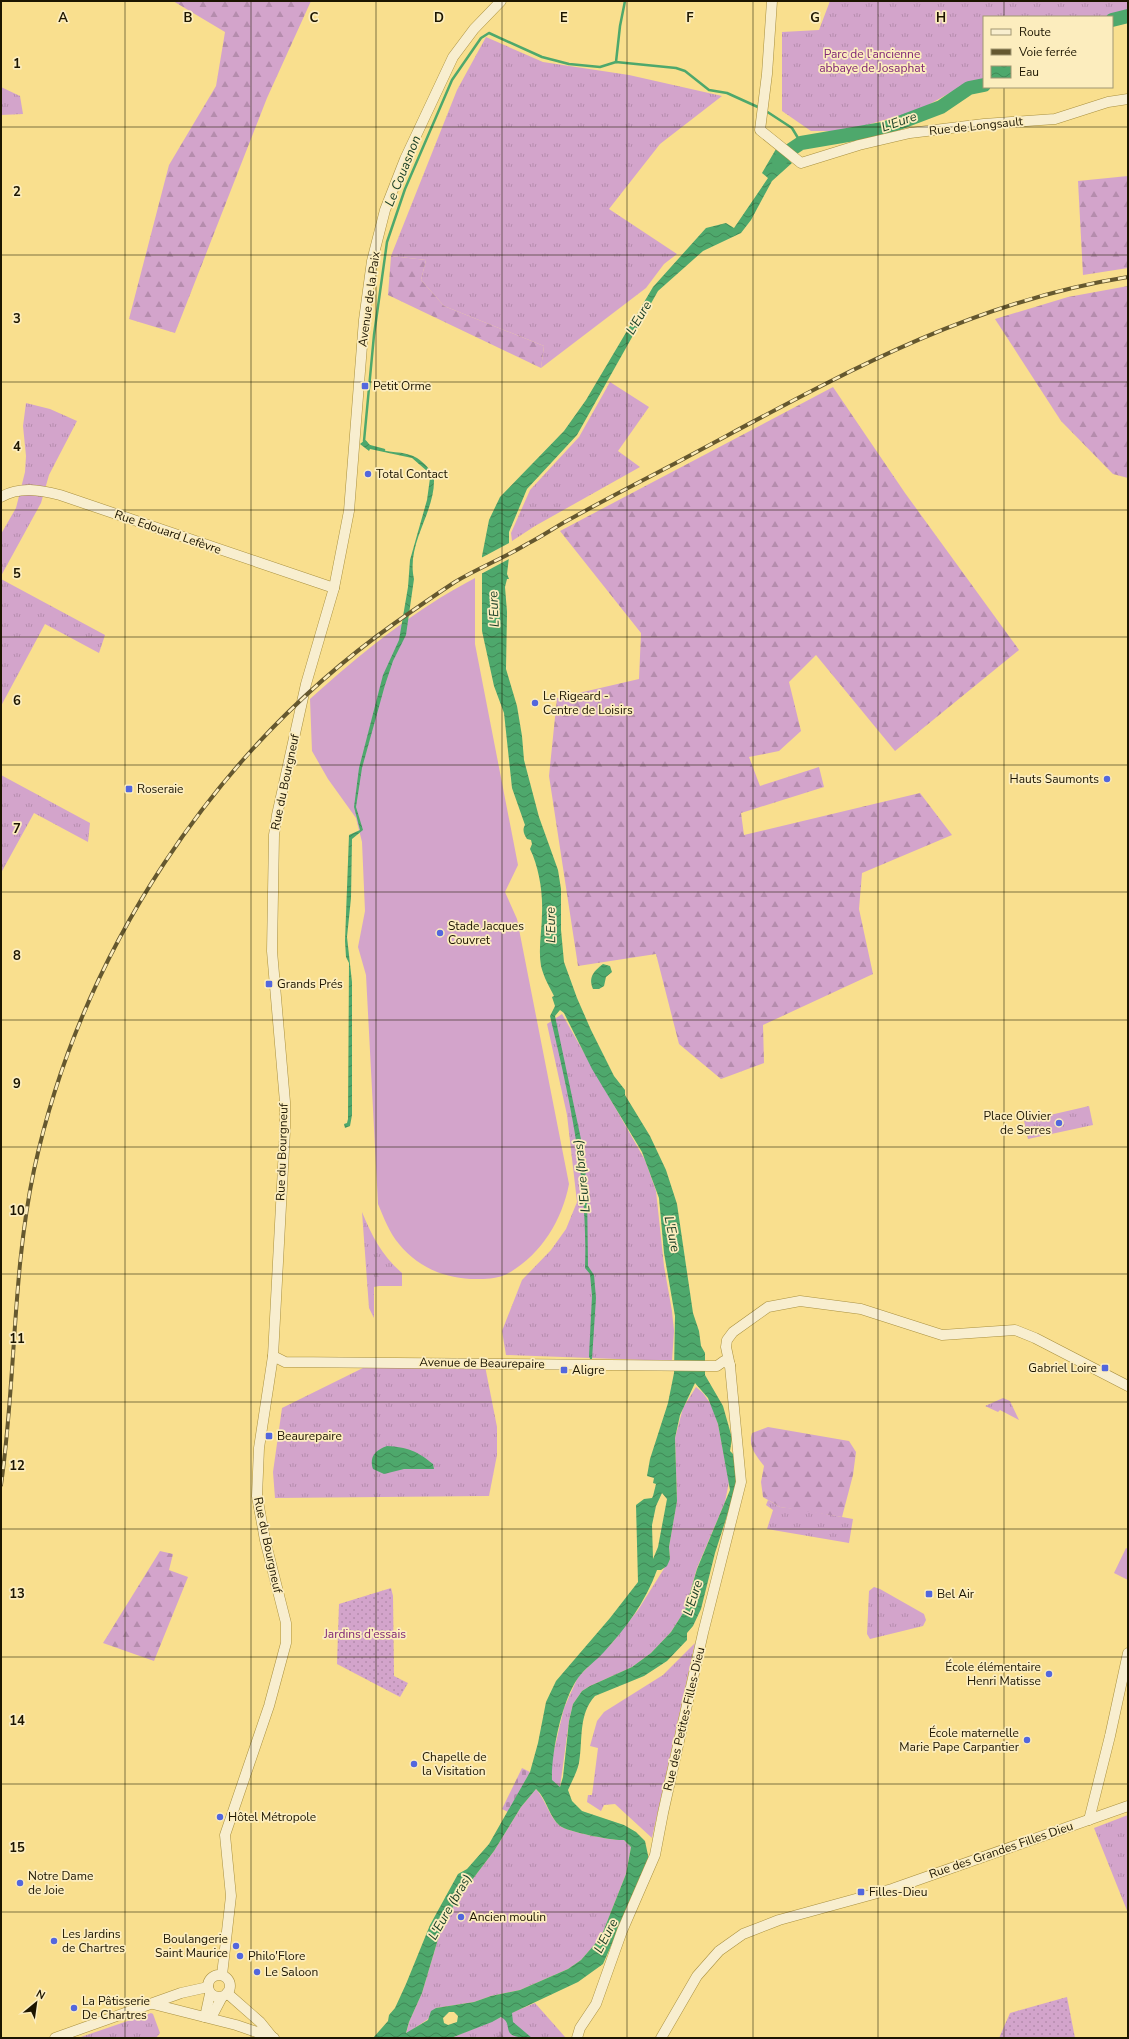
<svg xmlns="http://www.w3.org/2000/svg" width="1129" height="2039" font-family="'Nunito Sans',sans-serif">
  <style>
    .grass { fill: url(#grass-tufts) }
    .forest { fill: url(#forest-firs) }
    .cemetery { fill: url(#cemetery-stones) }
    .garden { fill: url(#garden-dots) }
    .pitch { fill: #d3a4cb }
    .water { fill: url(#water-waves); fill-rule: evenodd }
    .pier { fill: #f9df8e }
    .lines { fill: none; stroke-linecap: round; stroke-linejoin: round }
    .stream { stroke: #4ea86c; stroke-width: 2.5 }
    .river { stroke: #4ea86c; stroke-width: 14 }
    .secondary-casing { stroke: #a9903f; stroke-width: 11 }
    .secondary { stroke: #f8eecf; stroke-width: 10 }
    .rail-casing { stroke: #65582f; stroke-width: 4 }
    .rail { stroke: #fcedbe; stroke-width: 2.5; stroke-dasharray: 8; stroke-linecap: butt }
    .grid { fill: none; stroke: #1c1500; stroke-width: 1; stroke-opacity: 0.55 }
    .poi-dot { fill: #5367dd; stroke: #fcedbe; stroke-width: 1.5 }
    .labels { text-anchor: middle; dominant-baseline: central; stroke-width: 3.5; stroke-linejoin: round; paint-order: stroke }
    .park-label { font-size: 12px; fill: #802777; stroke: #fcedbe }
    .street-label { font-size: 12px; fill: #1c1500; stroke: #fcedbe }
    .poi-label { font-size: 12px; fill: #1c1500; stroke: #fcedbe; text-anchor: start }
    .water-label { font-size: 13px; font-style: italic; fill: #173d24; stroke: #fcedbe }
    .grid-label { font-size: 13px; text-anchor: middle; font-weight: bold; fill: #1c1500; stroke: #fcedbe; stroke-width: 3.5; stroke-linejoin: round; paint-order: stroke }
  </style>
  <defs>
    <pattern id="grass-tufts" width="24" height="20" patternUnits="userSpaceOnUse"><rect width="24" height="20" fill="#d3a4cb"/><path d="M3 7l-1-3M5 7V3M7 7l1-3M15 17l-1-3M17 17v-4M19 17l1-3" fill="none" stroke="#b58cad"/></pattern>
    <pattern id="forest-firs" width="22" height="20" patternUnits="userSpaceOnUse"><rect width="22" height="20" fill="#d3a4cb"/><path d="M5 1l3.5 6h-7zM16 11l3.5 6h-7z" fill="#b58cad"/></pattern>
    <pattern id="cemetery-stones" width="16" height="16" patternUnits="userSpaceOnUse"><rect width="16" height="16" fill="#d3a4cb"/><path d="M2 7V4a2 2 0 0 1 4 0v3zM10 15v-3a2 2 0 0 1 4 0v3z" fill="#b58cad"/></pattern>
    <pattern id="garden-dots" width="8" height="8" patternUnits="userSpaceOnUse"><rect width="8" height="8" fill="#d3a4cb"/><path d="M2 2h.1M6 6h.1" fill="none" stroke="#b58cad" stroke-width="1.8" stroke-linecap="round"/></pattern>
    <pattern id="water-waves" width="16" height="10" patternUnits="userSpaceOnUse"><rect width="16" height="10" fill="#4ea86c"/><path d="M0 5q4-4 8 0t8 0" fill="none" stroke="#408856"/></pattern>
  </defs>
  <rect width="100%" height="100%" fill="#f9df8e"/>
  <g class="grass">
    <path d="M830 1H1128V12L1108 17H984V81L964 85 919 110 846 131H811L782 111V32L819 30Z"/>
    <path d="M486 37 543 62 629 75 722 96 660 144 609 209 677 254 664 264 646 288 541 368 544 346 444 306 421 280 426 260 391 256 457 90Z"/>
    <path d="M1 87 20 96 23 114 1 115Z"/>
    <path d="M610 382 649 407 618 451 640 467 535 526 512 541 511 533 530 490 579 437Z"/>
    <path d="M26 403 50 409 77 421 49 475 41 503 1 576V534L16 508 25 472 26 456 23 426Z"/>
    <path d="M1 579 105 635 99 653 45 624 1 706Z"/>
    <path d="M1 775 90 823 88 842 34 813 1 873Z"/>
    <path d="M562 1014 645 1160 656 1191 664 1266 672 1311 674 1331 672 1361 506 1355 502 1331 522 1280 551 1250 566 1229 577 1202 567 1115 547 1024Z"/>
    <path d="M1089 1106 1093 1125 1028 1139 1024 1121Z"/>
    <path d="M362 1212C372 1236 382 1256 402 1273H379V1286L374 1287V1318L369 1308Z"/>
    <path d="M369 1365 485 1366 497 1427V1455L489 1496 275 1498 273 1472 282 1408Z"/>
    <path d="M696 1387 703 1393 712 1406 718 1424 729 1482 725 1502 697 1568 685 1610 671 1632 651 1653 632 1667 590 1686 582 1691 573 1704 569 1721 560 1787 552 1781 551 1763 564 1708 578 1677 612 1643 638 1610 670 1559 669 1547 677 1500 675 1438 683 1408Z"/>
    <path d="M1003 1398 1010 1401 1019 1420 1000 1410 998 1412 985 1406Z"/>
    <path d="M768 1500 780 1507 804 1510 853 1519 849 1543 767 1529 773 1510 766 1505Z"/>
    <path d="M874 1587 880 1589 924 1614 926 1620 923 1626 870 1639 867 1634 869 1591Z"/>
    <path d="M695 1643 652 1838 615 1804 604 1805 601 1811 587 1802 588 1795H592L598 1748 590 1746 597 1721 604 1712 663 1675Z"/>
    <path d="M536 1789C546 1800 549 1817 560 1826 568 1832 614 1841 624 1840L631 1847 626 1874 601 1937 581 1960 568 1969 520 1990 491 1996 474 2002 436 2008 428 2019 406 2034 409 2022 422 1993 441 1929 456 1901 494 1851 521 1807Z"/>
    <path d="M1128 1815V1913L1094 1828Z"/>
    <path d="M535 2003 566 2038H451Z"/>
    <path d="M151 2013 153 2014 160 2033 156 2038H78Z"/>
  </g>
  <g class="forest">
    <path d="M173 1H311L267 98 175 333 129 319 169 165 216 86 225 32Z"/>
    <path d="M1128 176V268L1083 275 1078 181Z"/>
    <path d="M391 256 426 260 421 280 444 306 544 346 541 368 388 295Z"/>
    <path d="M1128 286V478L1113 474 1061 421 995 319 1068 297Z"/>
    <path d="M833 387 905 493 1019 650 895 751 816 655 789 682 801 731 779 751 749 757 760 786 819 767 824 787 741 813 744 835 920 793 952 835 862 873 859 909 873 974 763 1025 764 1063 721 1079 679 1044 656 954 578 966 549 776 557 698 639 679 641 633 560 531Z"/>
    <path d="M768 1427 849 1441 856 1452 853 1475 842 1517 780 1507 763 1497 761 1482 764 1466C756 1455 748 1447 752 1433Z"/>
    <path d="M160 1551 173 1554 169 1570 188 1577 154 1661 103 1643Z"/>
    <path d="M505 2021 510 2033 516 2038H493L500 2035 497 2028 500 2023Z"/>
  </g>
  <path class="cemetery" d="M522 1768 530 1772 508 1812 502 1809Z"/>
  <g class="garden">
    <path d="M391 1588 393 1596 394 1676 408 1683 400 1697 337 1664 339 1604Z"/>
    <path d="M1067 1997 1075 2038H999L1010 2013Z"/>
  </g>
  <g class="pitch">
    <path d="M475 578V644L518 865 505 892 517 919 569 1184C562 1221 540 1256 507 1274 499 1278 489 1279 480 1279 449 1280 419 1269 399 1244 389 1232 384 1218 378 1204L366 975 358 947 365 911 362 842 356 818 328 779 312 751 310 699C361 653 414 610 475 578Z"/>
    <rect x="379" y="1273" width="23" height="13"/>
    <path d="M1126 1548 1128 1549V1580L1114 1573Z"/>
  </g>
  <g class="water">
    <path d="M776 149 792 163 772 181 751 220 741 233 703 251 658 291 577 435 527 489 509 532V545L502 549V560L509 557 507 574 509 579H507L505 587 507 612 506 669 517 706 522 736 524 760 539 817 558 870 561 889V930L564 962 577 998 591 1030 614 1076 625 1090V1095L650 1136 666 1170 677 1204 693 1313 699 1331 701 1346 705 1353V1375L723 1406 732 1438 730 1451 734 1455 738 1482 715 1553 701 1609 693 1626 687 1633V1640L667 1661 644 1676 595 1696C578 1714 583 1741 579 1763 577 1772 572 1781 568 1790L572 1801 582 1811 624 1825 636 1832 645 1841 649 1860 603 1964 578 1982 512 2013 513 2022 532 2038C496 2038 516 2025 501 2017L492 2022 451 2038H373L388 2021 389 2015 395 2008 406 1984 430 1925 458 1874 467 1869 489 1844 530 1772 538 1743 546 1702 556 1681 610 1618 638 1582 636 1505 644 1499 652 1498 653 1496 656 1484 653 1483 654 1478 647 1476 650 1459 668 1403 674 1373 675 1316 664 1253 659 1198 642 1152 592 1069 564 1013 560 1010 555 1016 582 1144 587 1187 588 1266 594 1275 596 1298 592 1359H590L589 1356 592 1296 590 1274 585 1268C588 1182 570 1099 550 1016L555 1006 552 997 554 996C549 986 544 978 541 966 538 948 542 931 542 913 543 893 539 867 530 849L532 844 531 840 527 839C524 834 522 830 525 825L512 788 504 713 494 686 482 631V556L489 520 500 497 564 431 586 400 653 287 706 228 726 223 734 228 768 178 762 173ZM695 1383 708 1398 718 1424 730 1490 697 1569 685 1610 671 1632 651 1653 632 1667 590 1686 582 1691 573 1704 569 1721 563 1777 560 1787 552 1780C551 1754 562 1700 578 1678 585 1668 596 1661 604 1652 626 1628 646 1601 657 1570H661L667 1566 670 1559 669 1547 677 1501 675 1438 680 1415ZM662 1493 667 1499 658 1547 653 1559 652 1525 656 1506ZM536 1789C547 1799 549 1817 560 1826 568 1832 614 1841 624 1840L631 1847 626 1874 601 1937 581 1960 568 1969 520 1990 491 1996 474 2002 436 2008 431 2011 428 2020 406 2033 409 2022 422 1993 441 1929 456 1901 494 1851 521 1807ZM449 2012H454L458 2016 457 2022 448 2025 444 2023 443 2018Z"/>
    <path d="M365 440C368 441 369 446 373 447 387 454 404 450 417 458 423 462 434 472 434 479 435 513 406 543 414 579L406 635 393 661 385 685 362 768 356 807 363 830 352 839 351 898 347 937 352 982V1115L350 1126 345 1128 344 1124 347 1123 348 1119 349 963 346 957 345 941 349 835 360 830 354 807 359 768 383 675 399 640 408 587 410 560 427 500 430 478 427 471 412 458 370 449 369 451 360 444Z"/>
    <path d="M603 964 610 966 612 972 606 977 604 986 599 989H593C588 977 594 971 603 964Z"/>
    <path d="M387 1446C407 1447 417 1451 433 1464L434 1469H404L384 1474 373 1469C369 1456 376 1450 387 1446Z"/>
  </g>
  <path class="pier" d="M511 542V546L504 550V557L509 555 511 558 481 574V558Z"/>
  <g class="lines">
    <g class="stream">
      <path d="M616 62 620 26 625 1"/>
      <path d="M766 111 792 128 801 143"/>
      <path d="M366 443 364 441 374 335 387 242 405 189 452 80 481 38 489 33 542 57 569 64 600 67 616 62 676 68 685 71 709 90 727 93 760 108"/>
      <path d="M369 446 384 450"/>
      <path d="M430 472 441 476"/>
    </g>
    <g class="river">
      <path d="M1112 20 1128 16"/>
      <path d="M779 163 783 155 801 143 883 129 941 107 969 88 984 85"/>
    </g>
    <defs>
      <g id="secondary">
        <path d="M772 1 767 74 760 130 801 163 859 145 910 133 984 124 1055 119 1108 102 1128 99"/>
        <path d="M1 497C20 486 40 490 60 495L334 588"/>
        <path d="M273 1356 285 1362 710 1366H717L724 1361 730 1365"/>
        <path d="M1089 1820 1110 1736 1128 1653"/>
        <circle cx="219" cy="1986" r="11"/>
        <path d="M222 1975 231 1896 225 1835 269 1706 286 1643V1623L265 1540 257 1496 259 1448 273 1356 285 1130V1102L272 951 274 835 277 815 306 684 334 588 349 511 364 320 372 261 385 210 405 159 453 57 474 29 501 1"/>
        <path d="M227 1993 260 2022 273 2038"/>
        <path d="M153 2004 236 2025 274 2038"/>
        <path d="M205 2017 210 1994"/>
        <path d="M211 2018 222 1997"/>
        <path d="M55 2038 181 1993 208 1987"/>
        <path d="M577 2038 580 2028 596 2004 622 1931 655 1855 663 1813 703 1633 741 1482 730 1366 726 1347 727 1340 733 1332 768 1307 800 1301 861 1309 942 1335 1015 1330 1035 1338 1128 1386"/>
        <path d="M661 2038 697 1976 719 1951 743 1934 779 1920 892 1889 1128 1806"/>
      </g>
    </defs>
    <use href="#secondary" class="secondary-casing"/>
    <use href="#secondary" class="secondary"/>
    <defs>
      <path id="rail" d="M1 1485C16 1380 12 1274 34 1170 81 953 214 751 395 623 415 609 435 595 455 582 478 568 504 558 527 544 543 536 558 525 574 517 606 499 638 483 670 466 820 387 957 304 1128 277"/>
    </defs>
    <use href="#rail" class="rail-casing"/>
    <use href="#rail" class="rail"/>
  </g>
  <path class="grid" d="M125 1V2038M251 1V2038M376 1V2038M502 1V2038M627 1V2038M753 1V2038M878 1V2038M1004 1V17M1004 87V2038M1 127H1128M1 255H1128M1 382H1128M1 510H1128M1 637H1128M1 765H1128M1 892H1128M1 1020H1128M1 1147H1128M1 1274H1128M1 1402H1128M1 1529H1128M1 1657H1128M1 1784H1128M1 1912H1128"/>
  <g class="poi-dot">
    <rect x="361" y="382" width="8" height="8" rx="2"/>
    <circle cx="368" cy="474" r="4"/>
    <circle cx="535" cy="703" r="4"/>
    <circle cx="1107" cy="779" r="4"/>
    <rect x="125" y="785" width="8" height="8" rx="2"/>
    <circle cx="440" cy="933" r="4"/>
    <rect x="265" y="980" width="8" height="8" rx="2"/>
    <circle cx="1059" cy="1123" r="4"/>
    <rect x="1101" y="1364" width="8" height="8" rx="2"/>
    <rect x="560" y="1366" width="8" height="8" rx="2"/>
    <rect x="265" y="1432" width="8" height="8" rx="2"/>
    <rect x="925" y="1590" width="8" height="8" rx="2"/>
    <circle cx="1049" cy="1674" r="4"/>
    <circle cx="1027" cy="1740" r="4"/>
    <circle cx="414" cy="1764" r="4"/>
    <circle cx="220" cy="1817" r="4"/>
    <circle cx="20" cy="1883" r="4"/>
    <rect x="857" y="1888" width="8" height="8" rx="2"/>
    <circle cx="461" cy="1917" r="4"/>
    <circle cx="54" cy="1941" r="4"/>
    <circle cx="236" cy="1946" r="4"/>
    <circle cx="240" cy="1956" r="4"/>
    <circle cx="257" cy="1972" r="4"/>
    <circle cx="74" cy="2008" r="4"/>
  </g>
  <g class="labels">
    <g class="park-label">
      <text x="872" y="54">Parc de l'ancienne<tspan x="872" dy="14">abbaye de Josaphat</tspan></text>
      <text x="365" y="1634">Jardins d’essais</text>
    </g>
    <g class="street-label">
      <text transform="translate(976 126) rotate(-6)">Rue de Longsault</text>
      <text transform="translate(369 299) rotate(-82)">Avenue de la Paix</text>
      <text transform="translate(168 532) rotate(19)">Rue Edouard Lefèvre</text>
      <text transform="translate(285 782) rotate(-78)">Rue du Bourgneuf</text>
      <text transform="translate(282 1152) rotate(-88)">Rue du Bourgneuf</text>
      <text transform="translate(482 1363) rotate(1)">Avenue de Beaurepaire</text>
      <text transform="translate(268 1545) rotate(78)">Rue du Bourgneuf</text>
      <text transform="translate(684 1719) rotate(-77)">Rue des Petites-Filles-Dieu</text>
      <text transform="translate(1001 1850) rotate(-19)">Rue des Grandes Filles Dieu</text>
    </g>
    <g class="poi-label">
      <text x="373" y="386">Petit Orme</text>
      <text x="376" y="474">Total Contact</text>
      <text x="543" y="696">Le Rigeard -<tspan x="543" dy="14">Centre de Loisirs</tspan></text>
      <text x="1099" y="779" text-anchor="end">Hauts Saumonts</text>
      <text x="137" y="789">Roseraie</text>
      <text x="448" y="926">Stade Jacques<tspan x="448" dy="14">Couvret</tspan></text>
      <text x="277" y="984">Grands Prés</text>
      <text x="1051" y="1116" text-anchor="end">Place Olivier<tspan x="1051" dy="14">de Serres</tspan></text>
      <text x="1097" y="1368" text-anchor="end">Gabriel Loire</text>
      <text x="572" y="1370">Aligre</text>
      <text x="277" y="1436">Beaurepaire</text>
      <text x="937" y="1594">Bel Air</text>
      <text x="1041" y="1667" text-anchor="end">École élémentaire<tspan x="1041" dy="14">Henri Matisse</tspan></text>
      <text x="1019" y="1733" text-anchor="end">École maternelle<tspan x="1019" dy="14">Marie Pape Carpantier</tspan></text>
      <text x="422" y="1757">Chapelle de<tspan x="422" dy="14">la Visitation</tspan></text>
      <text x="228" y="1817">Hôtel Métropole</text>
      <text x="28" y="1876">Notre Dame<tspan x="28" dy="14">de Joie</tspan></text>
      <text x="869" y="1892">Filles-Dieu</text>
      <text x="469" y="1917">Ancien moulin</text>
      <text x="62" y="1934">Les Jardins<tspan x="62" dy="14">de Chartres</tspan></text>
      <text x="228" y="1939" text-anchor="end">Boulangerie<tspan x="228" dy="14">Saint Maurice</tspan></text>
      <text x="248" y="1956">Philo'Flore</text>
      <text x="265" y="1972">Le Saloon</text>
      <text x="82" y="2001">La Pâtisserie<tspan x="82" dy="14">De Chartres</tspan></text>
    </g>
    <g class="water-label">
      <text transform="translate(899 122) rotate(-19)">L'Eure</text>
      <text transform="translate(403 171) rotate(-68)">Le Couasnon</text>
      <text transform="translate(639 318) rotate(-59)">L'Eure</text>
      <text transform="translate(494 609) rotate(-92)">L'Eure</text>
      <text transform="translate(551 925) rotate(-91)">L'Eure</text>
      <text transform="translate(582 1176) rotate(-96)">L'Eure (bras)</text>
      <text transform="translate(672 1234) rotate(79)">L'Eure</text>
      <text transform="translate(693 1598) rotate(-72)">L'Eure</text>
      <text transform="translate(450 1907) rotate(-60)">L'Eure (bras)</text>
      <text transform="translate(606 1936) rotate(-63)">L'Eure</text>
    </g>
  </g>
  <g class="grid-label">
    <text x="63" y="22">A</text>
    <text x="188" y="22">B</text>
    <text x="314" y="22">C</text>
    <text x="439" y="22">D</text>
    <text x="564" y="22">E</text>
    <text x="690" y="22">F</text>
    <text x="815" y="22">G</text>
    <text x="941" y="22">H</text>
    <text x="17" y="68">1</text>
    <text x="17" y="196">2</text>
    <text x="17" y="323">3</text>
    <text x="17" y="451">4</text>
    <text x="17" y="578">5</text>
    <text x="17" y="705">6</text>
    <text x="17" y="833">7</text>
    <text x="17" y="960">8</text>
    <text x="17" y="1088">9</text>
    <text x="17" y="1215">10</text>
    <text x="17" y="1343">11</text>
    <text x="17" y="1470">12</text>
    <text x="17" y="1598">13</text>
    <text x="17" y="1725">14</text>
    <text x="17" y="1852">15</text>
  </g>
  <rect width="1129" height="2039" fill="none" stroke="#1c1500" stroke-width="4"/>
  <rect x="983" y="16" width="130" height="72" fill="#fcedbe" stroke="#a29772"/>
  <rect x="991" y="29" width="20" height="6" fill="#f8eecf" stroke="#a29772"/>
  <text x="1019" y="36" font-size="12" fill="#1c1500">Route</text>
  <rect x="991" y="49" width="20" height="6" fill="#65582f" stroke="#a29772"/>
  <text x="1019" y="56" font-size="12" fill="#1c1500">Voie ferrée</text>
  <rect x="991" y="66" width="20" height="12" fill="url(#water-waves)" stroke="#a29772"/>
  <text x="1019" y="76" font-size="12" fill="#1c1500">Eau</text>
  <g transform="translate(36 2003) rotate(29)" stroke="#fcedbe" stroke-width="3" paint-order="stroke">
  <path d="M0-3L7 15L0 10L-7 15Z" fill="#1c1500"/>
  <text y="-6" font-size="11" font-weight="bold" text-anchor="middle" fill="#1c1500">N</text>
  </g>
</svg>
